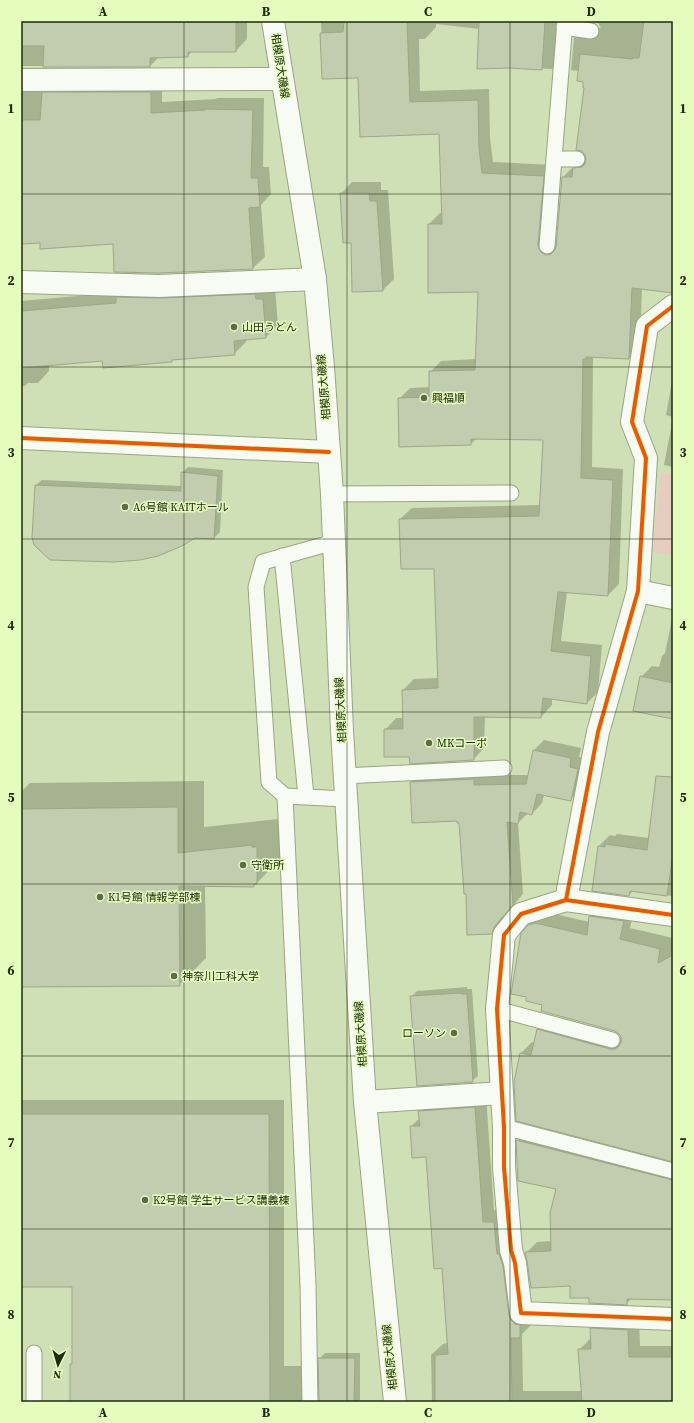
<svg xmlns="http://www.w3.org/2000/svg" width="694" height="1423" font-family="'Source Serif 4','Noto Sans JP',serif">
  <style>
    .green { fill: #e7ccc0 }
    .shadow { fill: #0003 }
    .building { fill: #c1cdae; stroke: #9ba786 }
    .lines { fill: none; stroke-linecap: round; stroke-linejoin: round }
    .lane-casing { stroke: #98a583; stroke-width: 17 }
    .street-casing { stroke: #98a583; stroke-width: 24 }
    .primary-casing { stroke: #98a583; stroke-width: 24 }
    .lane { stroke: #f8faf4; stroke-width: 15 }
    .street { stroke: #f8faf4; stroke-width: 22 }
    .primary { stroke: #f8faf4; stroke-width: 22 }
    .cycleway-casing { stroke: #e4fdbf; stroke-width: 6 }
    .cycleway { stroke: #e8590c; stroke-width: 4 }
    .grid { fill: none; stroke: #202b0c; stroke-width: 1; stroke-opacity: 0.55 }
    .poi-dot { fill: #5e6a48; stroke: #e4fdbf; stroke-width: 1.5 }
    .labels { text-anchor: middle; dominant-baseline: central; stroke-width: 3; stroke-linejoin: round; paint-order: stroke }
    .street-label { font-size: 11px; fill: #202b0c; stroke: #e4fdbf }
    .poi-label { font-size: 11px; fill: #202b0c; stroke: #e4fdbf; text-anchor: start }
    .neatline { fill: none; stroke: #202b0c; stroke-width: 1.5 }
    .grid-label { font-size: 13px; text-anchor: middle; font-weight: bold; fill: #202b0c }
  </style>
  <rect width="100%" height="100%" fill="#d0e0b6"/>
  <path class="green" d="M660 472 673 475V555L653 552Z"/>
  <g class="shadow">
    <path d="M21 21H247V39L236 51H192L188 56H160L150 66H21Z"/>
    <path d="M321 21H565L563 58 552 69 509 67 479 29 436 24V27L425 39H419L420 91 489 89 490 138 493 162 554 165 553 242 557 244 563 177 574 166H577L586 157 585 87 584 81 579 71 571 70 574 38 585 27 601 28 598 23 591 21H673V292L642 288 640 347 629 358 593 357 592 467 623 469 619 584 608 595 567 592 561 641 602 645 598 692 587 703 552 698V705L541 717 485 716 484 748 473 760 410 756 385 730 396 718H404L403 690 414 679 438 678 435 568 400 519 412 508 540 505 544 439 477 438 471 444 399 399 410 388 430 387V372L441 361 476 359 480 291 429 292V224L440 213H443L440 133 359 77 323 78Z"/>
    <path d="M21 72 162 81V102L216 99 217 98H264L263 167H269L271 194 261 205 265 257 253 268 159 272 114 243 41 242 21 243Z"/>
    <path d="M352 182H381V190H388L394 279 383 290 341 194Z"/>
    <path d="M275 287 278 325 266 337 246 339V342L234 354 174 359 172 361 103 360 49 365V371L38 383H28L25 386H21V301L122 292Z"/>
    <path d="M673 375V417L666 415Z"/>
    <path d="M673 418V467L664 465Z"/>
    <path d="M188 467 223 470 220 532 214 538 36 485 42 480 182 486V473Z"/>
    <path d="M673 614V718L641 677 652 666 659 667 662 656 665 653Z"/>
    <path d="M544 740 581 748 579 757 587 759 581 790 570 800 544 795 542 803 532 814 528 813 518 823 523 894 504 916 502 922 491 933 467 893 460 822 411 782 422 772 484 775H529L534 750Z"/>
    <path d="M204 781V827L278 819V821H283V856L257 883 253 886H205L206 958 179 985 21 986V792L30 783Z"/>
    <path d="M673 804V896L633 891 629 895 594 890 599 846 610 835 615 836 617 834 649 838Z"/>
    <path d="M601 905 634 910 630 928 673 938V1161L521 1053 532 1042 535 1043 538 1030 549 1018 622 1038 619 1033 615 1030 543 1004 529 925 541 914 547 912 589 922 590 916Z"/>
    <path d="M467 987V989H472L478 1076 472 1081 411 997 417 991Z"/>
    <path d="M486 1096 494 1210 506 1211 531 1314V1325L522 1334 523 1391H582L579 1350 591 1338V1329L603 1317 639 1319 640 1346H673V1402H432L431 1355 443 1344 448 1343 443 1267 427 1156 411 1126 420 1118 419 1111 431 1100Z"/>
    <path d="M21 1100H284V1366H315L305 1402H71V1364L73 1363V1286H21Z"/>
    <path d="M529 1129 673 1167V1299L632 1298 626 1304 590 1297 571 1285 526 1253 537 1242 551 1241 557 1188 519 1180 518 1140Z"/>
    <path d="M325 1353H360V1400L357 1402H319V1359Z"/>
  </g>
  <g class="building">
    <path d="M21 21H236V52H188V57L150 58V67H43L44 46H21Z"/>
    <path d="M344 21H407L410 102 478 100 479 149 482 173 544 176 538 245 539 249 542 253 547 255 551 254 554 251 556 247 562 177H572L573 168 582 167 585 164 586 159 585 155 582 151 576 150 584 88H583V82L577 81 580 54 632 59 633 58H639L644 21H673V293L632 288 629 359 586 357V359H583L581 478 613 480 608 596 558 592 551 651 591 656 587 704 543 698 541 718 474 717V760L410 764 409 757H384V729H403L402 690 438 688 434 569H401L399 519 539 516 543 440 471 439V445L399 447 398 398 429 397V371L475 370 478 292 428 293V224H442L439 134 360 137 358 78 322 79 320 33 343 32Z"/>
    <path d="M479 21H545L542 70 509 68 477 69Z"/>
    <path d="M42 92H151V113L205 110V109L253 110 251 178H258L260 207 249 208 253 269 159 273 114 272 113 244 40 249V243L21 244V120H40Z"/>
    <path d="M340 193H369L370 201H377L383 291 352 292 351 243H343Z"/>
    <path d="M255 294 256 299H263L266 338 234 341 235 355 172 360V362L103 368 102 361 21 368V311L116 303V297L160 298Z"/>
    <path d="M181 472 218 476 214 539 195 538 182 546 158 556 140 560 114 562 50 560 34 545 32 537 35 485 181 491Z"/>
    <path d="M640 676 673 683V719L633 711Z"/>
    <path d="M533 750 571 758 570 767 578 769 571 801 537 794 532 815 520 812 518 824 507 822 513 905 494 927 492 934 467 935 466 894H464L459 823H457V821L412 823 410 782 474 779V785L526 784Z"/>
    <path d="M656 776 673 777V854L667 896 630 891 629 896 592 891 598 846 605 847V844L647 850Z"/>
    <path d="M178 807V853L252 845V847H257V884H254V887L179 886 180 986 21 987V809Z"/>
    <path d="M589 916 624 921 620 939 660 949 658 963 673 955V1162L516 1121 514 1082 520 1053 531 1055 537 1029 610 1049H615L618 1047 621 1043V1037L619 1034 615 1031 541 1011 542 1005 526 1001V997L511 994 521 933 528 925 535 923 587 935Z"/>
    <path d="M461 993V994H467L473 1082 417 1086 410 996Z"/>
    <path d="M475 1107 483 1222H494L497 1254H499L503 1266 509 1315 511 1320 515 1324 520 1325V1338H511L512 1402H435V1355L448 1354 442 1268 434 1269 426 1157 412 1158 410 1126H420L418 1111Z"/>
    <path d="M21 1114H269L270 1402H70V1364H72V1287H21Z"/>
    <path d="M516 1140 673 1180V1300L627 1299V1305L589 1303V1298H570V1286L531 1288 527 1261 525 1252 551 1251 550 1213 556 1189 518 1181Z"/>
    <path d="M590 1328 628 1330 629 1357H673V1402H582L578 1349H591Z"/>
    <path d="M318 1358H355L354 1402H319Z"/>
  </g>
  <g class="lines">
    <defs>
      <g id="lane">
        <path d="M564 27 591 31"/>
        <path d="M554 159H577"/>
        <path d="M547 246 565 21"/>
        <path d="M332 494 511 493"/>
        <path d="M334 542 263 562 256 587 269 782 285 796 346 799"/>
        <path d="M282 556 306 796"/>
        <path d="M344 776 504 768"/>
        <path d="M285 796 308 1285 310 1402"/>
        <path d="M497 1009 612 1040"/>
        <path d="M504 1127 673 1171"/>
        <path d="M34 1353V1402"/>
      </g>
      <g id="street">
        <path d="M21 80 282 79"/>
        <path d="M21 282 159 286 315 279"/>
        <path d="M21 438 329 452"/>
        <path d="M638 591 673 598"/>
        <path d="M566 900 598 732 638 591 646 458 632 422 647 326 673 306"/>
        <path d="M673 915 566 900 521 914 504 935 497 1009 504 1127V1167L511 1250 515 1263 521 1313 673 1319"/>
        <path d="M365 1102 502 1093"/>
      </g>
      <path id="primary" d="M273 21 315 279 323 367 332 494 342 731 365 1102 395 1402"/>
    </defs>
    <use href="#lane" class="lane-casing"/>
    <use href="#street" class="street-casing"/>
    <use href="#primary" class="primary-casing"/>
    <use href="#lane" class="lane"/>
    <use href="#street" class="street"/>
    <use href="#primary" class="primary"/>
    <defs>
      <g id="cycleway">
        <path d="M21 438 329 452"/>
        <path d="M566 900 598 732 638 591 646 458 632 422 647 326 673 306"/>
        <path d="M673 915 566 900 521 914 504 935 497 1009 504 1127V1167L511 1250 515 1263 521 1313 673 1319"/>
      </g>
    </defs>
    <use href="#cycleway" class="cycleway-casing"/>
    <use href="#cycleway" class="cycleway"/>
  </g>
  <path class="grid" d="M184 21V1402M347 21V1402M510 21V1402M21 194H673M21 367H673M21 539H673M21 712H673M21 884H673M21 1056H673M21 1229H673"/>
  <g class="poi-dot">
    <circle cx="234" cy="327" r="4"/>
    <circle cx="424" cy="398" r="4"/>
    <circle cx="125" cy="507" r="4"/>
    <circle cx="429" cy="743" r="4"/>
    <circle cx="243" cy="865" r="4"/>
    <circle cx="100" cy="897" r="4"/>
    <circle cx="174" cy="976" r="4"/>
    <circle cx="454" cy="1033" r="4"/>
    <circle cx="145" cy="1200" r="4"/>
  </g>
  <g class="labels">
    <g class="street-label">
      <text transform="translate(280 66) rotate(81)">相模原大磯線</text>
      <text transform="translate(324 387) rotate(-95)">相模原大磯線</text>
      <text transform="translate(341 710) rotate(-93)">相模原大磯線</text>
      <text transform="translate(361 1034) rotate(-94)">相模原大磯線</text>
      <text transform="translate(390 1357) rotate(-96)">相模原大磯線</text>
    </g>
    <g class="poi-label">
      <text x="242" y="327">山田うどん</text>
      <text x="432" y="398">興福順</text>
      <text x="133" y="507">A6号館 KAITホール</text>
      <text x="437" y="743">MKコーポ</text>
      <text x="251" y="865">守衛所</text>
      <text x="108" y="897">K1号館 情報学部棟</text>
      <text x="182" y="976">神奈川工科大学</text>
      <text x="446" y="1033" text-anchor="end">ローソン</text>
      <text x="153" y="1200">K2号館 学生サービス講義棟</text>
    </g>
  </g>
  <rect width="694" height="1423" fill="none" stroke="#e4fdbf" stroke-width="44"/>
  <g transform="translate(58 1365) rotate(185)" stroke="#e4fdbf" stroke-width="3" paint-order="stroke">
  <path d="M0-3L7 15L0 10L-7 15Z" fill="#202b0c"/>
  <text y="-6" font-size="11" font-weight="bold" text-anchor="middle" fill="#202b0c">N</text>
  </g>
  <rect x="22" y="22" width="650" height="1379" class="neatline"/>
  <g class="grid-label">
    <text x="103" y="16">A</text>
    <text x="266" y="16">B</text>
    <text x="428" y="16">C</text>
    <text x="591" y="16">D</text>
    <text x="11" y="113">1</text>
    <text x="683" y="113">1</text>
    <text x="11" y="285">2</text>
    <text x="683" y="285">2</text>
    <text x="11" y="457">3</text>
    <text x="683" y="457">3</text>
    <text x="11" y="630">4</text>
    <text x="683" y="630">4</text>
    <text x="11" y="802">5</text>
    <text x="683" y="802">5</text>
    <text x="11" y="975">6</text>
    <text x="683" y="975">6</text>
    <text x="11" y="1147">7</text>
    <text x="683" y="1147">7</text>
    <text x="11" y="1319">8</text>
    <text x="683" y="1319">8</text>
    <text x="103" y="1417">A</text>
    <text x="266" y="1417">B</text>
    <text x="428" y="1417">C</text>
    <text x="591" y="1417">D</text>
  </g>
</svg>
